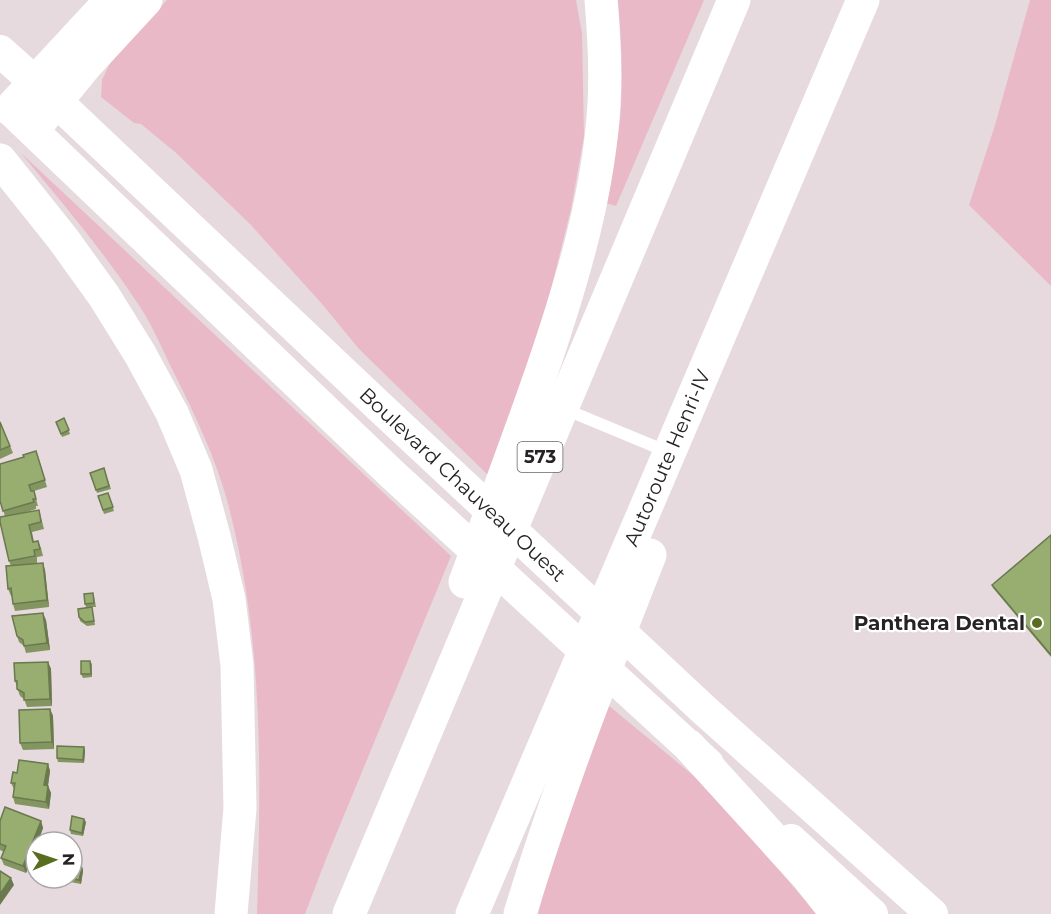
<svg xmlns="http://www.w3.org/2000/svg" width="1051" height="914" font-family="Montserrat,sans-serif">
  <style>
    .green { fill: #e9b9c7 }
    .lines { fill: none; stroke-linecap: round; stroke-linejoin: round }
    .service { stroke: #fff; stroke-width: 12 }
    .secondary { stroke: #fff; stroke-width: 32 }
    .motorway { stroke: #fff; stroke-width: 33 }
    .wall { fill: #839560 }
    .shaded-wall { fill: #6a794e }
    .building { fill: #98ad70; stroke: #6a794e; stroke-width: 1.5 }
    .poi-dot { fill: #586e1e; stroke: #fff; stroke-width: 2 }
    .labels { text-anchor: middle; dominant-baseline: central; stroke-width: 4.5; stroke-linejoin: round; paint-order: stroke }
    .shield { fill: #fff; stroke: #686566; stroke-width: 1.5 }
    .shield-label { font-size: 18px; font-weight: bold; fill: #272324 }
    .street-label { font-size: 20px; fill: #272324; stroke: #fff }
    .poi-label { font-size: 20px; font-weight: bold; fill: #272324; stroke: #fff; text-anchor: end }
  </style>
  <rect width="100%" height="100%" fill="#e7dade"/>
  <g class="green">
    <path d="M167 0H576L582 33 584 136 571 209 547 305 489 476 359 349 322 304 250 224 175 152 141 124 134 123 101 97 102 80 112 59Z"/>
    <path d="M618 0H704L616 206 605 203C612 171 619 139 621 107 623 71 621 36 618 0Z"/>
    <path d="M1030 0H1051V286L969 205 995 125Z"/>
    <path d="M21 153 451 556 326 859 305 914H257C261 773 264 638 227 500 215 457 195 415 175 375 164 354 155 330 142 310 106 254 63 204 21 153Z"/>
    <path d="M608 705 706 786 817 914H538L549 871Z"/>
  </g>
  <g class="lines">
    <path class="service" d="M562 408 668 452"/>
    <g class="secondary">
      <path id="s1" d="M0 51 56 101 384 411 703 709 932 914"/>
      <path d="M13 112 393 475 708 764"/>
      <path d="M791 840 872 914"/>
    </g>
    <g class="motorway">
      <path d="M10 109 111 0"/>
      <path d="M33 130 86 65 146 0"/>
      <path d="M0 160 63 239 104 296 140 354 172 413 196 470 214 536 229 599 237 665 240 808 231 914"/>
      <path d="M465 582C493 507 521 432 547 356 574 275 599 191 604 104 606 70 604 35 601 0"/>
      <path d="M689 746 808 877 837 914"/>
      <path d="M349 914 734 0"/>
      <path id="s2" d="M472 914 863 0"/>
      <path d="M520 914C557 792 603 674 650 555"/>
    </g>
  </g>
  <g class="wall">
    <path d="M64 418 70 434 62 437 56 422Z"/>
    <path d="M0 422 13 453 0 459Z"/>
    <path d="M36 451 47 487 34 491 38 506H36V509L23 513 39 510 41 517 44 529 32 532 34 542 38 541 41 548 43 556 37 557V563L45 570 49 607 15 611 13 604 12 596H11L8 589 11 566 9 561 5 516 0 501 24 457Z"/>
    <path d="M104 468 111 489 97 493 90 473Z"/>
    <path d="M108 493 114 511 104 514 98 496Z"/>
    <path d="M1051 535V657L993 588 992 585Z"/>
    <path d="M94 596 96 607H92L95 625 87 626 80 621 79 617 86 607 85 604Z"/>
    <path d="M46 620 50 650 26 653 24 646 19 642 17 636Z"/>
    <path d="M90 661 92 664V677L83 678 81 674Z"/>
    <path d="M48 662 51 669 52 706 27 707 24 699 20 696 15 681Z"/>
    <path d="M50 709 53 716 54 749 23 750 20 743Z"/>
    <path d="M84 747 85 751 84 763 58 762 57 758Z"/>
    <path d="M48 764 50 771 48 786 51 793 49 809 15 804 13 797 14 789 11 783 17 773Z"/>
    <path d="M0 821H41L43 828 26 873 4 865 1 858 4 852 0 850Z"/>
    <path d="M86 822 83 836 71 834 70 830Z"/>
    <path d="M82 868 83 871 81 884 70 882 69 878Z"/>
  </g>
  <g class="shaded-wall">
    <path d="M43 563 45 570 49 607 47 600Z"/>
    <path d="M43 613 46 620 50 650 47 643Z"/>
    <path d="M48 662 51 669 52 706 50 699Z"/>
    <path d="M50 709 53 716 54 749 52 742Z"/>
    <path d="M84 747 85 751 84 763 83 760Z"/>
    <path d="M48 764 50 771 47 792 44 785Z"/>
    <path d="M48 786 51 793 49 809 46 802Z"/>
    <path d="M84 819 86 822 83 836 82 833Z"/>
    <path d="M41 821 43 828 38 842H36V847L26 873 23 866Z"/>
    <path d="M82 868 83 871 81 884 79 880Z"/>
    <path d="M11 878 14 885 0 905V894Z"/>
  </g>
  <g class="building">
    <path d="M64 418 69 430 61 434 56 422Z"/>
    <path d="M0 422 10 446 0 450Z"/>
    <path d="M36 451 45 480 29 485 31 491H34L36 499H33L34 502 3 511 0 501V464L24 457 23 455Z"/>
    <path d="M104 468 109 486 96 490 90 473Z"/>
    <path d="M108 493 113 507 103 510 98 496Z"/>
    <path d="M39 510 41 522 29 525 33 542 38 541 40 549 34 550 35 556 9 561 0 522V517Z"/>
    <path d="M1051 535V655L992 585Z"/>
    <path d="M43 563 47 600 13 604 11 588 8 589 6 566Z"/>
    <path d="M93 593 94 603 85 604 84 594Z"/>
    <path d="M92 607 94 621 85 622 79 617 78 609Z"/>
    <path d="M43 613 47 643 24 646 23 640 17 636 12 616Z"/>
    <path d="M81 661H90L91 674H81Z"/>
    <path d="M48 662 50 699 24 700V693L17 689V681H15L14 663Z"/>
    <path d="M50 709 52 742 20 743 19 710Z"/>
    <path d="M57 746 84 747 83 760 57 758Z"/>
    <path d="M19 760 48 764 44 785 48 786 46 802 13 797 15 783H11L13 772 17 773Z"/>
    <path d="M5 807 41 821 23 866 1 858 6 846 0 844V821Z"/>
    <path d="M72 816 84 819 82 833 70 830Z"/>
    <path d="M72 866 82 868 79 880 69 878H72Z"/>
    <path d="M0 871 11 878 0 894Z"/>
  </g>
  <circle class="poi-dot" cx="1037" cy="623" r="6"/>
  <g class="labels">
    <rect class="shield" x="517.5" y="442" width="45" height="30" rx="4.5"/>
    <g class="shield-label">
      <text x="540" y="457">573</text>
    </g>
    <g class="street-label">
      <text stroke="none"><textPath href="#s2" startOffset="496">Autoroute Henri-IV</textPath></text>
      <text stroke="none"><textPath href="#s1" startOffset="634">Boulevard Chauveau Ouest</textPath></text>
    </g>
    <g class="poi-label">
      <text x="1025" y="623">Panthera Dental</text>
    </g>
  </g>
  <g transform="translate(54 860) rotate(88)"><circle r="28" fill="#ffffff" stroke="#a9a7a7" stroke-width="1.5"/>
  <path d="M0-4.5L10 22L0 15L-10 22Z" fill="#586e1e"/>
  <text y="-9" font-size="16" font-weight="bold" text-anchor="middle" fill="#272324">N</text>
  </g>
</svg>
